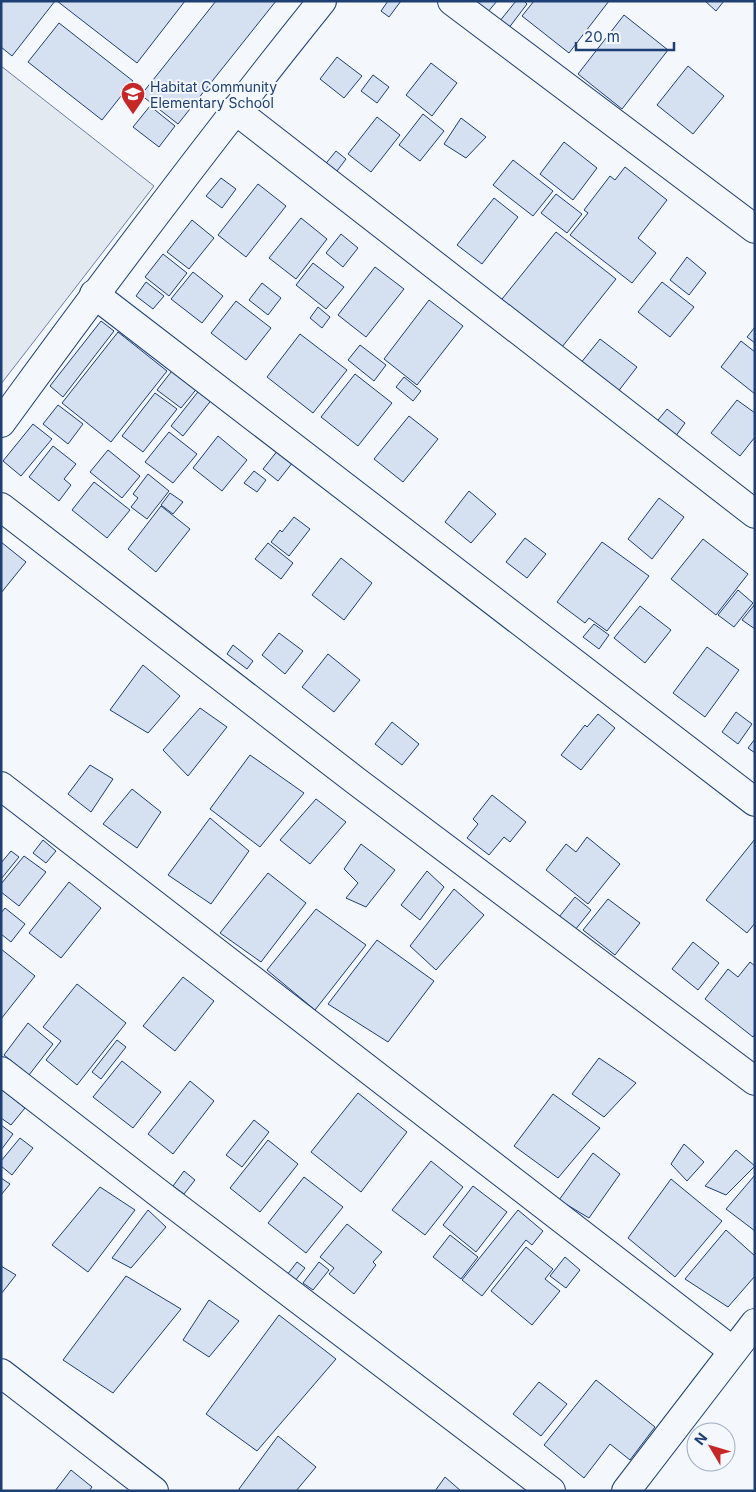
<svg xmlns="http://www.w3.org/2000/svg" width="756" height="1492" font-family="Inter,sans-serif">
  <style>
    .green { fill: #e3e9f0; stroke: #687fa3 }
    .building { fill: #d5e0f0; stroke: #1d3f73 }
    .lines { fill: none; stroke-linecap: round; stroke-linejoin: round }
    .minor-casing { stroke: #1d3f73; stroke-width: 30 }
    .minor { stroke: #f4f7fb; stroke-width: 28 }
    .labels { text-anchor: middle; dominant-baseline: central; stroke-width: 4; stroke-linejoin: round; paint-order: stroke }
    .poi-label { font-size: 14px; fill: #1d3f73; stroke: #f4f7fb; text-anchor: start }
  </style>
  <rect width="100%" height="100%" fill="#f4f7fb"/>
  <path class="green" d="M1 66 154 186 1 384Z"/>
  <g class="building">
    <path d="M1 1H55L12 56 1 47Z"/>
    <path d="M57 1H185L137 63Z"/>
    <path d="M216 1H276L178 124 141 95Z"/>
    <path d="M388 1H401L389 17 381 11Z"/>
    <path d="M472 1H497L487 13Z"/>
    <path d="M516 1H524L527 4 508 29 499 22Z"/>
    <path d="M534 1H609L569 53 522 16Z"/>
    <path d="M705 1H724L716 11Z"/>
    <path d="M624 15 668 50 622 109 578 74Z"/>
    <path d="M59 23 133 81 102 120 28 62Z"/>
    <path d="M337 57 362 76 344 98 320 79Z"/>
    <path d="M431 63 457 83 432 116 406 95Z"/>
    <path d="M688 66 724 96 693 134 657 105Z"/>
    <path d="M373 75 389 87 377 103 361 91Z"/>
    <path d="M150 106 175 126 159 147 133 127Z"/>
    <path d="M423 114 444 131 420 161 399 145Z"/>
    <path d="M377 117 400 135 371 172 348 154Z"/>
    <path d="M461 118 486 137 466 158 444 144Z"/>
    <path d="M564 142 597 168 573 200 540 174Z"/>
    <path d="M336 151 346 159 334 175 323 167Z"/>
    <path d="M513 160 553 191 533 216 493 185Z"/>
    <path d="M625 167 667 200 638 238 656 253 632 283 570 235 588 213 584 210 610 176 615 180Z"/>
    <path d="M221 178 236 189 222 208 206 196Z"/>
    <path d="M258 184 286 206 246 257 218 235Z"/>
    <path d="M556 194 582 214 567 233 541 213Z"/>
    <path d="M494 198 518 217 482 264 457 245Z"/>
    <path d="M301 218 327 239 296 279 269 258Z"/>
    <path d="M192 220 214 238 189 269 167 252Z"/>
    <path d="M556 232 616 279 554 357 494 309Z"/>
    <path d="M341 234 358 248 343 267 326 253Z"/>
    <path d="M163 254 187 273 169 296 145 277Z"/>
    <path d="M687 257 706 273 689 295 670 280Z"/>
    <path d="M313 263 344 287 326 309 296 285Z"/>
    <path d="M375 267 404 289 366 337 338 315Z"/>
    <path d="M193 272 223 296 202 323 171 299Z"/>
    <path d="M146 282 164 296 153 309 136 296Z"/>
    <path d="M662 282 694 307 670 337 638 312Z"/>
    <path d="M262 283 281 298 268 315 249 300Z"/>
    <path d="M429 300 463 326 417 385 384 359Z"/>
    <path d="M236 301 271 328 246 360 211 333Z"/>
    <path d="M318 307 330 317 322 328 310 318Z"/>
    <path d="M101 321 114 331 63 397 50 386Z"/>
    <path d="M755 327V343L747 337Z"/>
    <path d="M118 332 167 371 111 442 62 403Z"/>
    <path d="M300 334 347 370 313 413 267 377Z"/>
    <path d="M600 339 637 367 617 393 580 364Z"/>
    <path d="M741 341 755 352V394L721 367Z"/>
    <path d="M360 345 386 365 374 381 348 360Z"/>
    <path d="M175 367 199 386 181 408 157 390Z"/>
    <path d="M355 374 392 403 358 446 321 417Z"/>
    <path d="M404 377 421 391 413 401 396 387Z"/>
    <path d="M201 388 213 398 183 436 171 426Z"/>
    <path d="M155 393 177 409 143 452 122 436Z"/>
    <path d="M737 400 755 413V437L740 456 711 433Z"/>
    <path d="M58 405 83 424 68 444 43 424Z"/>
    <path d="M667 409 685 423 673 440 654 425Z"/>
    <path d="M409 416 438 439 403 482 374 459Z"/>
    <path d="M33 424 52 439 21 476 3 461Z"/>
    <path d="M169 432 197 454 173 483 145 462Z"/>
    <path d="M218 436 247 460 222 491 193 468Z"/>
    <path d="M282 445 297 457 278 481 263 469Z"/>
    <path d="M53 446 76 464 64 479 71 485 59 501 29 477Z"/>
    <path d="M108 450 140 476 122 498 90 472Z"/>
    <path d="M254 471 266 480 257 492 244 483Z"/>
    <path d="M148 474 169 491 147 519 131 507 138 498 133 494Z"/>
    <path d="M94 482 130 510 107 538 72 510Z"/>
    <path d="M469 491 496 514 471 543 445 522Z"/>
    <path d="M170 493 183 502 173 514 161 505Z"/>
    <path d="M659 498 684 517 652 559 628 539Z"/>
    <path d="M161 506 190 529 156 572 128 549Z"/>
    <path d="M294 517 310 529 289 556 271 542 280 530 282 532Z"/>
    <path d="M525 538 546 554 527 578 506 562Z"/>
    <path d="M703 539 748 574 716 615 671 579Z"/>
    <path d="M1 542 26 562 1 593Z"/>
    <path d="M602 542 649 576 607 631 589 618 585 623 557 602Z"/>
    <path d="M268 543 293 563 281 579 255 559Z"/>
    <path d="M341 558 372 583 344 620 312 595Z"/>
    <path d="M738 590 753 603 734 627 718 615Z"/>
    <path d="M755 604V629L742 620Z"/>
    <path d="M640 606 671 630 645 663 614 638Z"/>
    <path d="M594 624 609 635 599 649 583 637Z"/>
    <path d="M279 633 303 651 285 674 262 655Z"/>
    <path d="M233 645 253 661 247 669 227 654Z"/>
    <path d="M707 647 739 670 705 717 673 693Z"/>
    <path d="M328 654 360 680 334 712 302 687Z"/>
    <path d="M143 665 180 696 148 733 110 710Z"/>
    <path d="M200 708 227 727 188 776 163 750Z"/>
    <path d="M736 712 752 724 738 744 722 732Z"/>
    <path d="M598 714 615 728 581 770 561 755 585 725 587 727Z"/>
    <path d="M392 722 419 744 402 765 375 744Z"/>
    <path d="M755 739V753L748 748Z"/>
    <path d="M250 755 304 793 260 847 210 809Z"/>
    <path d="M90 765 113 779 91 812 68 794Z"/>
    <path d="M132 789 161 812 137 848 103 824Z"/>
    <path d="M492 795 526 822 510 842 504 837 489 855 467 838 478 824 473 819Z"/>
    <path d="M316 799 346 822 310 864 280 840Z"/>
    <path d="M210 818 249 851 211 904 168 875Z"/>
    <path d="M587 837 620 864 588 904 546 870 566 844 576 852Z"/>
    <path d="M755 839V923L747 933 706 900Z"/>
    <path d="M43 840 56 851 46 863 33 853Z"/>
    <path d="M361 844 395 870 366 907 346 898 358 883 344 869Z"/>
    <path d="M11 851 19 857 1 879V863Z"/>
    <path d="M24 856 46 872 19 906 1 892V884Z"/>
    <path d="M427 871 444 887 420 920 401 905Z"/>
    <path d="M268 873 306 903 261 962 220 933Z"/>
    <path d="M69 882 101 908 61 958 29 933Z"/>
    <path d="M454 889 484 915 436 970 410 946Z"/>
    <path d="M575 897 591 910 575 930 559 917Z"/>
    <path d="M608 899 640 923 615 955 583 930Z"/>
    <path d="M5 908 25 924 11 942 1 934V913Z"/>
    <path d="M316 909 366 945 315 1010 267 970Z"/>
    <path d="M377 940 434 981 388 1042 328 1004Z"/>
    <path d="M693 942 719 963 698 990 672 969Z"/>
    <path d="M1 949 35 976 1 1019Z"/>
    <path d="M750 962 755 966V1034L753 1037 705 999 728 969 738 977Z"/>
    <path d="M183 977 214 1001 175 1051 143 1026Z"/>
    <path d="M77 984 126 1023 77 1085 46 1060 61 1041 43 1027Z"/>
    <path d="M28 1023 53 1044 29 1075 4 1055Z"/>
    <path d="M117 1040 126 1047 101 1079 92 1072Z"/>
    <path d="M599 1058 636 1083 604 1117 572 1094Z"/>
    <path d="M122 1061 161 1092 133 1128 93 1097Z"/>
    <path d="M190 1081 214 1101 173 1154 148 1134Z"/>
    <path d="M1 1089 25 1108 11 1125 1 1118Z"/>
    <path d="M358 1093 407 1132 361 1192 311 1152Z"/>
    <path d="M553 1094 600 1128 558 1178 514 1146Z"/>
    <path d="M254 1120 269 1132 242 1167 226 1155Z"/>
    <path d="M1 1125 13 1134 1 1150Z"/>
    <path d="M20 1138 33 1148 12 1175 1 1166V1161Z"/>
    <path d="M268 1140 298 1164 260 1212 230 1188Z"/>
    <path d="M684 1144 704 1162 687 1181 671 1164Z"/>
    <path d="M736 1150 755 1166 726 1195 705 1186Z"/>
    <path d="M593 1153 620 1174 589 1218 559 1200Z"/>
    <path d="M431 1161 463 1187 425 1235 392 1210Z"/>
    <path d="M184 1171 195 1180 184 1194 173 1186Z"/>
    <path d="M755 1175V1231L726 1209Z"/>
    <path d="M304 1177 343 1207 306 1253 268 1223Z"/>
    <path d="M1 1178 10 1184 1 1195Z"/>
    <path d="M671 1179 722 1221 675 1277 628 1238Z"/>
    <path d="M473 1186 507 1212 476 1252 443 1225Z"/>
    <path d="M100 1187 135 1210 88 1272 52 1245Z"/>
    <path d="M148 1210 166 1227 131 1268 112 1258Z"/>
    <path d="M518 1210 543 1231 532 1245 526 1240 482 1296 462 1280Z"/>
    <path d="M347 1224 382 1252 373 1262 376 1265 354 1294 329 1274 334 1268 320 1257Z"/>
    <path d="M726 1230 755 1256V1276L728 1307 685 1279Z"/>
    <path d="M450 1235 478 1257 461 1279 433 1257Z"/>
    <path d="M526 1247 553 1269 545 1279 560 1291 532 1325 491 1291Z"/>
    <path d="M565 1257 580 1270 566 1288 550 1276Z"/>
    <path d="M297 1262 305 1268 295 1281 287 1275Z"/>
    <path d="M319 1262 329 1270 313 1290 303 1283Z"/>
    <path d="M1 1266 16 1275 1 1294Z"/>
    <path d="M126 1276 181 1309 113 1393 63 1360Z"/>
    <path d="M209 1300 239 1321 209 1357 183 1340Z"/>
    <path d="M279 1315 336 1359 257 1451 206 1414Z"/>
    <path d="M596 1380 655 1427 630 1460 610 1444 584 1478 544 1445Z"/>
    <path d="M539 1382 567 1404 541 1436 513 1414Z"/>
    <path d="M278 1436 316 1467 296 1491H240L239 1489Z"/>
    <path d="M71 1470 92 1487 89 1491H55Z"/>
    <path d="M445 1477 461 1491H435Z"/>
  </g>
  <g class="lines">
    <defs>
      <g id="minor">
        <path d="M452 1 755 229"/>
        <path d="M235 110 755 514"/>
        <path d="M94 294 755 802"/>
        <path d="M1 423C105 280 211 139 322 1"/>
        <path d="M1 507 356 781 755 1081"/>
        <path d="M1 786 733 1351"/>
        <path d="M1 1071 161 1195 551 1491"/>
        <path d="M1 1373 154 1491"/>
        <path d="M626 1491 755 1323"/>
      </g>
    </defs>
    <use href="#minor" class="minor-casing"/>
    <use href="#minor" class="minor"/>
  </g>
  <defs>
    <symbol id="school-pin" viewBox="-11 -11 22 30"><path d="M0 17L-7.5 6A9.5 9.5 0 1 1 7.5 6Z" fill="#c62828" stroke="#f4f7fb"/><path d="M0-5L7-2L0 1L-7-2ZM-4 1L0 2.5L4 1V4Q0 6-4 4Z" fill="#fff"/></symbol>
  </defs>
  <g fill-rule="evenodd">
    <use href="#school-pin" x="119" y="80" width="28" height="38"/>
  </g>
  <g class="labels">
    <g class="poi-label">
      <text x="150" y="86">Habitat Community<tspan x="150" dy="16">Elementary School</tspan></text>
    </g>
  </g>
  <rect width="756" height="1492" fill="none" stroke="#1d3f73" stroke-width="5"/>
  <g transform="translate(711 1447) rotate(308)"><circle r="24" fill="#f4f7fb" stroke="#9eadc5"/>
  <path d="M0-4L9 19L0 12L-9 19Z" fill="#c62828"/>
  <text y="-8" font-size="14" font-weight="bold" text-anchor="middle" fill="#1d3f73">N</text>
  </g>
  <path d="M576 42v8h98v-8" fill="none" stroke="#1d3f73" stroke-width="2.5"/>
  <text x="584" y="42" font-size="15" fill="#1d3f73" stroke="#f4f7fb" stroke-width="4" paint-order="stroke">20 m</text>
</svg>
